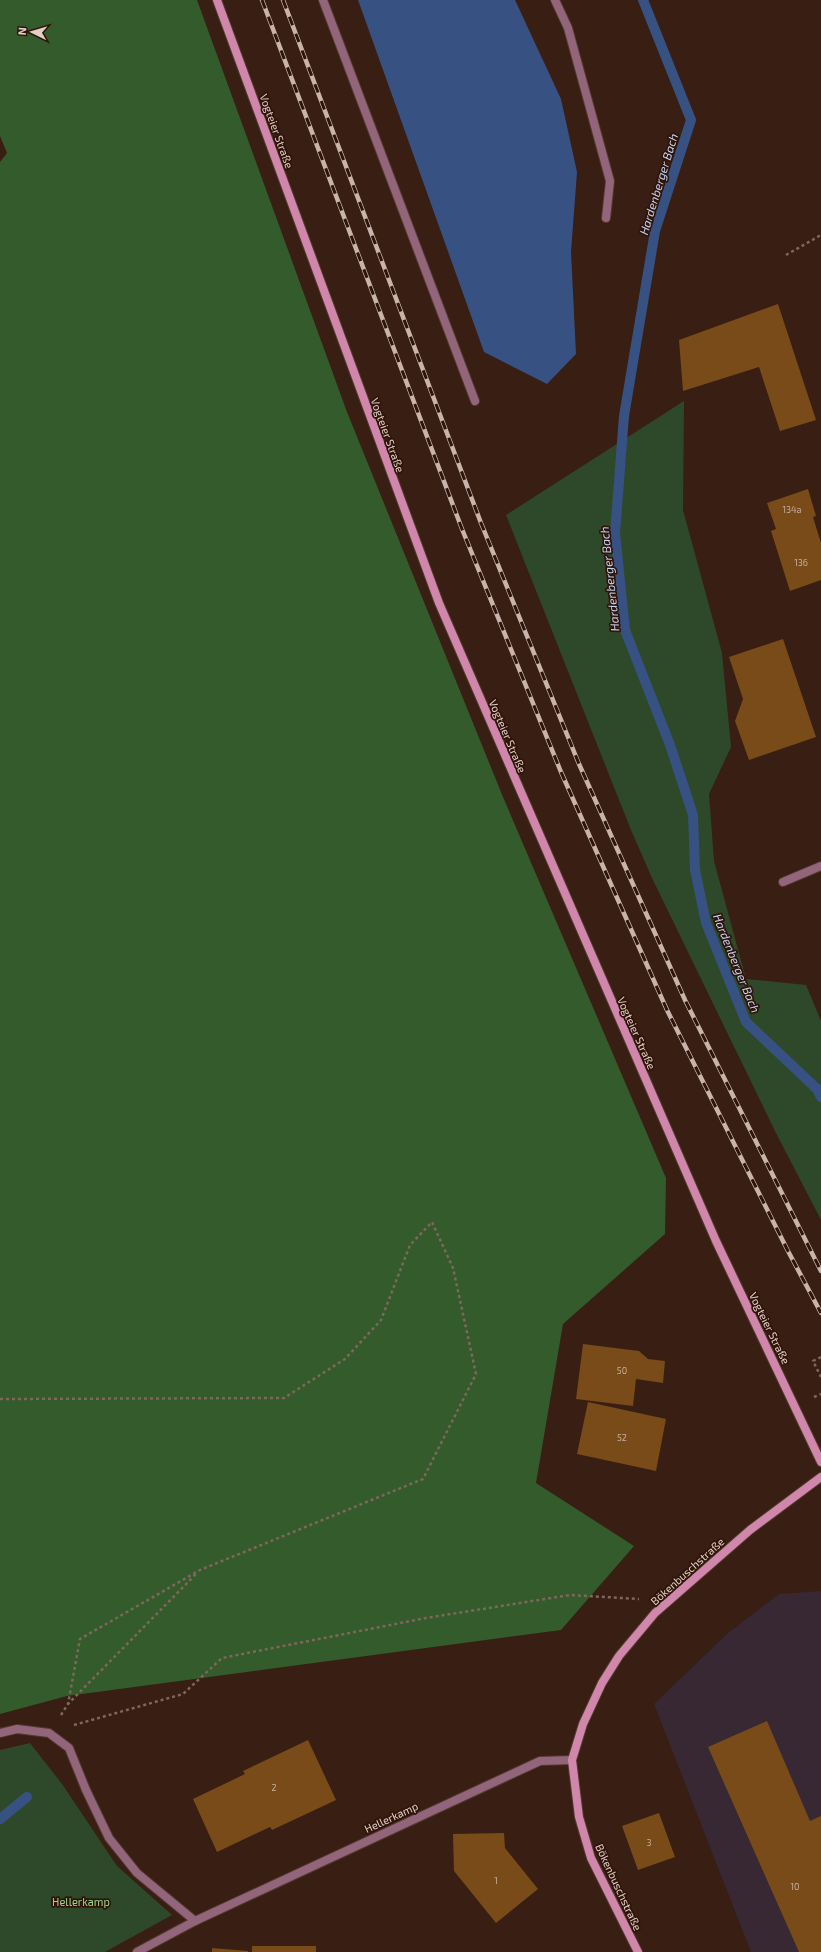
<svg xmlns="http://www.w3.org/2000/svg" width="821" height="1952" font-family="'Exo 2',sans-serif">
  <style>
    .industrial { fill: #372834 }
    .green { fill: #2e4929 }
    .forest { fill: #335b2b }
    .water { fill: #375183 }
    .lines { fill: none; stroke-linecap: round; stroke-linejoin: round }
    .stream { stroke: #375183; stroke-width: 10 }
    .building { fill: #784b19 }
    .service-casing { stroke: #543a30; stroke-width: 10 }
    .minor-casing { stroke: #543a30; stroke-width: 10 }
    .secondary-casing { stroke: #543a30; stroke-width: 10 }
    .path { stroke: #7f675e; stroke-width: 2.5; stroke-dasharray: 3 3; stroke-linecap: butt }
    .service { stroke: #93657b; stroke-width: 8 }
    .minor { stroke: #93657b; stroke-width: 8 }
    .secondary { stroke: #d187ab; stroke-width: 8 }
    .rail-casing { stroke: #c8b4ab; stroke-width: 4.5 }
    .rail { stroke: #2f140a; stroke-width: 3; stroke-dasharray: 9; stroke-linecap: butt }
    .labels { text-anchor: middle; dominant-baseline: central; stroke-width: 3.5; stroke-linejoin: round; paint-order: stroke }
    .number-label { font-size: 9px; fill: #c8ae9c }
    .street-label { font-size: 11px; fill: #e2cfc7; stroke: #2f140a }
    .park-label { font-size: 11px; fill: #9bd88e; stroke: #2f140a }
    .water-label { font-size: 12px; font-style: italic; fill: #c3d5f4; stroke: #2f140a }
  </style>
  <rect width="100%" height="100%" fill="#391e13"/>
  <path class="industrial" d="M821 1591V1952H751L654 1704 728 1633 779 1594Z"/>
  <g class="green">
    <path d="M684 401 683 510 722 653 731 747 709 794 714 861 746 979 806 985 821 1021V1220L775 1131 652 878 631 830 506 515Z"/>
    <path d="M30 1743 62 1784 117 1866 172 1915 105 1952H0V1750Z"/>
  </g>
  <path class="forest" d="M0 0H197L347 412 503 797 666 1178 665 1234 563 1324 536 1483 634 1546 561 1630 67 1696 0 1714V162L7 153 0 136Z"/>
  <path class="water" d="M358 0H515L561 99 577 172 571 252 576 354 547 384 484 352Z"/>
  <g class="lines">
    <g class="stream">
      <path d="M643 0 691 120 655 231 624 416 615 533 625 630 670 745 693 815 695 870 706 923 746 1022 817 1089 821 1097"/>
      <path d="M0 1819 27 1797"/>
    </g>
  </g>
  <g class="building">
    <path d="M778 304 816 420 780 431 759 367 683 391 679 340Z"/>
    <path d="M808 489 816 516 813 517 821 543V580L790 591 771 531 776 529 767 503Z"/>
    <path d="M783 639 816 737 749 760 735 721 743 699 729 657Z"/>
    <path d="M583 1344 639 1351 648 1359 665 1361 663 1383 636 1379 633 1406 576 1399Z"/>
    <path d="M588 1402 666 1419 656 1471 577 1454Z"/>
    <path d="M767 1721 810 1821 821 1816V1952H799L708 1747Z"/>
    <path d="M308 1740 336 1800 272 1830 270 1827 217 1852 193 1799 245 1774 243 1771Z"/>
    <path d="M659 1813 675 1857 638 1870 622 1826Z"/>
    <path d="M504 1833 505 1848 538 1889 496 1923 454 1871 453 1834Z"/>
    <rect x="252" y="1946" width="64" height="6"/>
    <path d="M212 1948 248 1951V1952H212Z"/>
  </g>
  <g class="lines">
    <defs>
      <g id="service">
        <path d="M323 0 475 401"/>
        <path d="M555 0 568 28 610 181 606 218"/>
        <path d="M783 882 821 866"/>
        <path d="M0 1733 17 1729 49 1733 69 1748 86 1790 109 1838 137 1873 195 1921"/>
      </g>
      <path id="minor" d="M137 1952 195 1921 540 1761 572 1760"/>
      <g id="secondary">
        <path d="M217 0 439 603 716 1241 821 1462"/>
        <path d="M638 1952 591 1858 579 1817 572 1760 583 1724 602 1683 619 1656 655 1613 750 1530 821 1477"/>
      </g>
    </defs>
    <use href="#service" class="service-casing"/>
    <use href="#minor" class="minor-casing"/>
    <use href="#secondary" class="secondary-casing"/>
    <g class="path">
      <path d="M786 255 821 235"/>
      <path d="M821 1357 813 1361 821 1377"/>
      <path d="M814 1397 821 1394"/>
      <path d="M0 1399 284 1398 345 1359 381 1320 410 1245 432 1222 453 1268 476 1374 423 1479 200 1570 80 1639 68 1704"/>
      <path d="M61 1715 68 1704 197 1573"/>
      <path d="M74 1725 183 1694 222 1658 426 1618 570 1595 639 1599"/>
    </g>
    <use href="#service" class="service"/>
    <use href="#minor" class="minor"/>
    <use href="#secondary" class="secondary"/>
    <defs>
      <g id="rail">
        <path d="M262 0 462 529 561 772 667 1010 788 1251 821 1313"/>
        <path d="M283 0 481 523 579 764 685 1000 821 1271"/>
      </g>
    </defs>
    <use href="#rail" class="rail-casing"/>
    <use href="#rail" class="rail"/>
  </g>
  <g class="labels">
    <g class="number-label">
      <text x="792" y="509">134a</text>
      <text x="801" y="562">136</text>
      <text x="622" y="1370">50</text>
      <text x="622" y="1437">52</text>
      <text x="274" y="1787">2</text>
      <text x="649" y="1842">3</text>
      <text x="496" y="1880">1</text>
      <text x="795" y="1886">10</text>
    </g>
    <g class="street-label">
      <text transform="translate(277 131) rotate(70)">Vogteier Straße</text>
      <text transform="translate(388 435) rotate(70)">Vogteier Straße</text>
      <text transform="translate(508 736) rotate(67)">Vogteier Straße</text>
      <text transform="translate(637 1033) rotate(66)">Vogteier Straße</text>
      <text transform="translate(770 1328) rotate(64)">Vogteier Straße</text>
      <text transform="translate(687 1571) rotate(-42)">Bökenbuschstraße</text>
      <text transform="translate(391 1817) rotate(-25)">Hellerkamp</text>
      <text transform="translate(619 1887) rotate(65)">Bökenbuschstraße</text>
    </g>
    <g class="park-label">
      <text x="81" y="1901">Hellerkamp</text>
    </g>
    <g class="water-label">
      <text transform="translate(658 184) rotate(-73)">Hardenberger Bach</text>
      <text transform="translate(609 579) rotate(-96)">Hardenberger Bach</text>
      <text transform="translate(737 963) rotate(68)">Hardenberger Bach</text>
    </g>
  </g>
  <g transform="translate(32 32) rotate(275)" stroke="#2f140a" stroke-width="3" paint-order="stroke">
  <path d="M0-3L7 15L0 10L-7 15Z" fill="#e2cfc7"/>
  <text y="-6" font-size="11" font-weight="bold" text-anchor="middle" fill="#e2cfc7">N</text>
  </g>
</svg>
